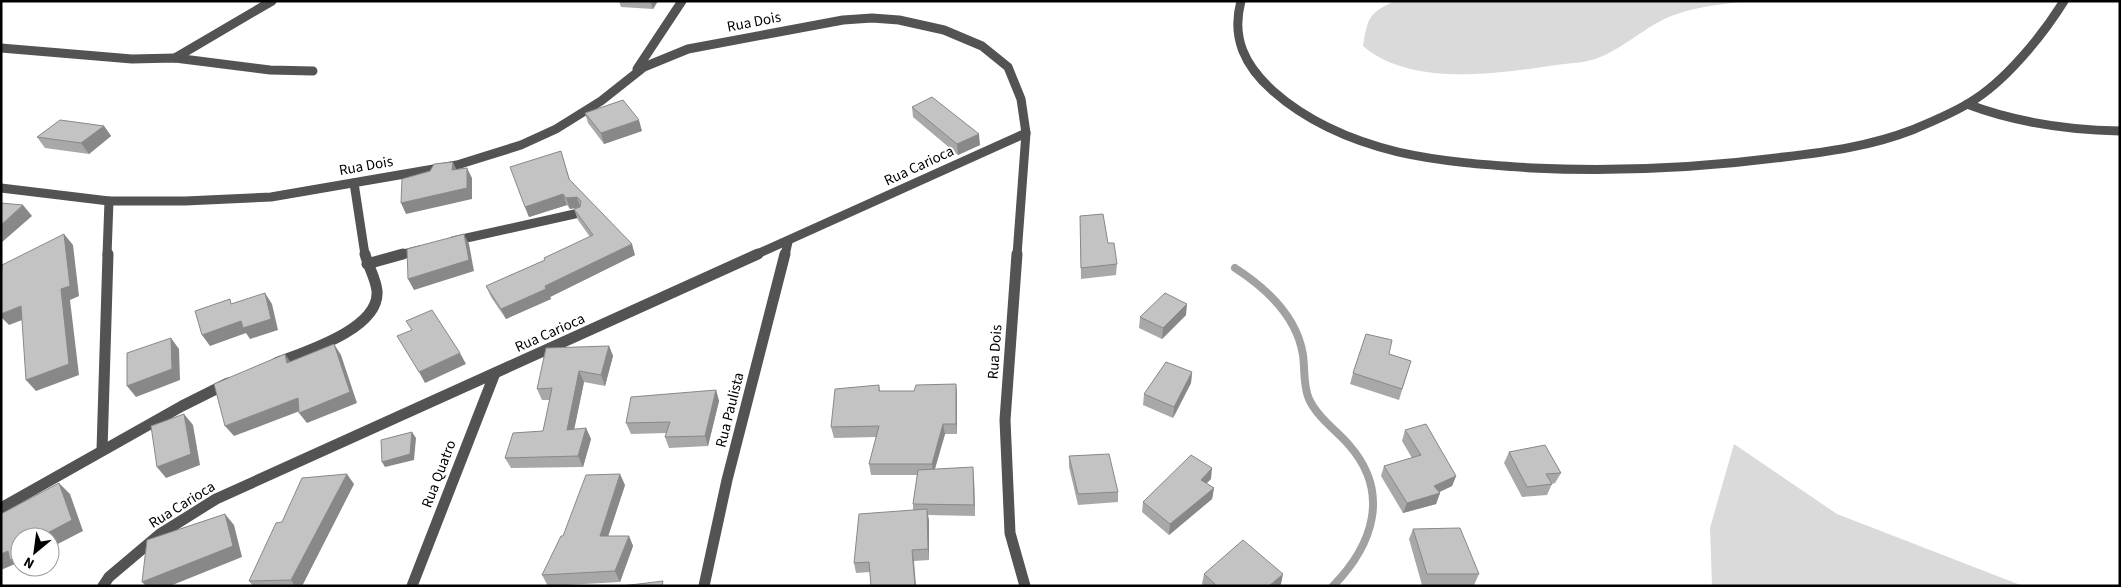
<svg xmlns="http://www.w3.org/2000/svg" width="2121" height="587" font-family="'Source Sans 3',sans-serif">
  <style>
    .green { fill: #dadada }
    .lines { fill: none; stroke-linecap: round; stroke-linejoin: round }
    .stream { stroke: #a1a1a1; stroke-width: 8 }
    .street-far1 { stroke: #535353; stroke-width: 9 }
    .street { stroke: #535353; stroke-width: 11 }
    .wall { fill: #a8a8a8 }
    .shaded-wall { fill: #888 }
    .building { fill: #c3c3c3; stroke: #888 }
    .labels { text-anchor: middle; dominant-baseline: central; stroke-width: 4; stroke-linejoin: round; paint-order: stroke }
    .street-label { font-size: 15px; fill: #000; stroke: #fff }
  </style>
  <rect width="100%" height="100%" fill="#fff"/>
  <g class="green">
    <path d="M1395 1H1749C1724 4 1698 6 1674 15 1646 25 1624 49 1595 59 1583 63 1570 63 1557 65 1499 73 1412 88 1363 46 1368 18 1368 13 1395 1Z"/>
    <path d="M1734 444 1837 514 2023 586H1712L1710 528Z"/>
  </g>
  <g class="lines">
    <path class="stream" d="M1235 268C1266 288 1297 316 1303 355 1305 369 1303 386 1309 399 1317 417 1337 431 1349 445 1391 493 1373 545 1333 586"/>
    <g class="street-far1">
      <path d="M1241 1C1231 38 1245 66 1273 91 1308 122 1353 141 1398 152 1442 162 1487 165 1532 168 1617 172 1700 168 1784 157 1827 152 1871 146 1912 130 1931 122 1951 114 1969 103 2005 82 2042 36 2064 1"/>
      <path d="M1 48 132 59 175 58 270 70 313 71"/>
      <path d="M175 58 272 1"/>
      <path d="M637 69 682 1"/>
      <path d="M1967 104C2017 123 2066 130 2120 131"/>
      <path d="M354 183 365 255"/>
      <path d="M1 188 109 201H185L271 197 457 165 521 145 556 129 601 101 644 67 688 49 843 20 872 18 899 20 944 30 982 46 1008 67 1021 99 1026 133 1017 255"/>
      <path d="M453 241 579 213"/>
      <path d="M107 255 109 201"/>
      <path d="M399 255 419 250"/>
      <path d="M755 255 1026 133"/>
      <path d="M785 255 788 242"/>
    </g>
    <g class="street">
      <path d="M1017 254 1005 420 1010 533 1025 586"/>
      <path d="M367 264 403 254"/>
      <path d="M276 363C304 352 380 329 377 291 376 279 368 266 365 254"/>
      <path d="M102 450 108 254"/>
      <path d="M1 508 182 406 228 383"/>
      <path d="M103 586 109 577 160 534 216 499 758 254"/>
      <path d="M412 586 495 373"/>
      <path d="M704 586 727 480 785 254"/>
    </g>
  </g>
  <g class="wall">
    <path d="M619 1H658L653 9 621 7Z"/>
    <path d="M912 107 980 145 958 155 913 117Z"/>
    <path d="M585 113 642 131 604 144 588 123Z"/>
    <path d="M104 126 111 136 89 154 45 148 37 137Z"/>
    <path d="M564 161 570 180 635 255 550 297 551 299 506 319 491 297 486 286 545 260 590 237 578 220 574 209 579 207 570 209 567 205 529 217 525 207Z"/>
    <path d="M1080 216 1108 243 1117 264 1116 275 1081 279Z"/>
    <path d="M1186 315 1162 339 1139 328 1140 317Z"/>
    <path d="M609 346 613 356 605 386 584 382 574 429 586 428 591 439 583 467 511 468 505 458 543 431 550 400H542L537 389Z"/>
    <path d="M1389 354 1411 361 1399 400 1350 384 1353 373Z"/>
    <path d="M1192 372 1191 383 1173 418 1143 405 1144 394Z"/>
    <path d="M956 384 957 395V434H945L935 469 974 478 975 516 928 515 929 560 914 561 870 572 856 573 854 563 913 510V504L917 475H871L869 464 876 437 834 438 831 427 879 385 880 391H914Z"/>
    <path d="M716 390 719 401 708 446 669 448 665 437 666 433 631 434 626 423Z"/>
    <path d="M1405 430 1456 476 1452 486 1439 492 1440 493 1436 504 1403 513 1381 476 1384 466 1412 458 1402 441Z"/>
    <path d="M1509 452 1561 473 1555 483 1552 484 1547 495 1522 497 1504 463Z"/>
    <path d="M1069 456 1118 492V502L1078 505 1069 467Z"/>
    <path d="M1211 479 1206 483 1214 488 1212 499 1169 535 1142 512 1143 502Z"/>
    <path d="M354 484 302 586H253L249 581 282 522Z"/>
    <path d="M625 485 608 536H629L633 546 620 582 548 586 542 575 563 536Z"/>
    <path d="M1413 529 1479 574 1474 585H1422L1409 539Z"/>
    <path d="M1204 574 1281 584 1279 586H1203L1202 584Z"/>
  </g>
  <g class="shaded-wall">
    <path d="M650 1H658L653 9Z"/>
    <path d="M639 120 642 131 604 144 601 133Z"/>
    <path d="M104 126 111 136 89 154 81 143Z"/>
    <path d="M979 134 980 145 958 155 957 144Z"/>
    <path d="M453 162 458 173 452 170Z"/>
    <path d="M467 168 472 178V199L406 214 401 203Z"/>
    <path d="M563 194 567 205 529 217 525 207Z"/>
    <path d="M577 197 580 207 570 209 566 198Z"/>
    <path d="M23 205 32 216 1 243V225Z"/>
    <path d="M64 234 73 245 79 296 70 300 79 375 36 391 26 380Z"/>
    <path d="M464 234 469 244 474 271 414 290 408 279Z"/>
    <path d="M632 244 635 255 550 297 551 299 506 319 501 309 545 286Z"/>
    <path d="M265 293 272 304 278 330 250 339 246 333 210 346 202 335Z"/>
    <path d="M1187 304 1186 315 1162 339 1163 328Z"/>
    <path d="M21 306 30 317 9 325 1 317V314Z"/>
    <path d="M171 338 179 349 180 380 136 397 127 386Z"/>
    <path d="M334 344 341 355 357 403 307 423 299 413Z"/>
    <path d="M609 346 613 356 605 386 601 375Z"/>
    <path d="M460 353 466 364 425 383 419 372Z"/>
    <path d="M285 354 292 364 287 363Z"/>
    <path d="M579 371 584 382 572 440 567 430Z"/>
    <path d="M1192 372 1191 383 1173 418 1174 407Z"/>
    <path d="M956 384 957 395V434L956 424Z"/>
    <path d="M716 390 719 401 708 446 705 436Z"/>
    <path d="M298 398 305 409 234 436 225 426Z"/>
    <path d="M184 414 193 425 200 465 166 478 157 467Z"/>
    <path d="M943 424 945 434 933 475 932 464Z"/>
    <path d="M586 428 591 439 583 467 578 456Z"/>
    <path d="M412 432 416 438 414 460 385 467 382 462Z"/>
    <path d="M973 467 974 478 975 516 974 505Z"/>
    <path d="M1212 468 1211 479 1199 491 1201 480Z"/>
    <path d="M347 474 354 484 302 586H295L291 580Z"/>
    <path d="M620 474 625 485 605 546 600 536Z"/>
    <path d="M1456 476 1452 486 1433 495 1440 493 1436 504 1403 513 1407 503 1434 486Z"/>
    <path d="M59 483 70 494 83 531 50 548 53 555 50 557V537H40Z"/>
    <path d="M1214 488 1212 499 1169 535 1170 524Z"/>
    <path d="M927 509 929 520V560L928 549Z"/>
    <path d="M225 514 234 525 242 557 170 586H146L142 582Z"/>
    <path d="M629 536 633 546 620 582 615 571Z"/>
    <path d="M912 550 914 561 916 586H915Z"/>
    <path d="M8 551 20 555V567H29L22 570 15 564 1 570V554Z"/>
    <path d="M1283 574 1281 584 1279 586H1269Z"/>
  </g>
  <g class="building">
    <path d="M932 97 979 134 957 144 912 107Z"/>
    <path d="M623 100 639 120 601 133 585 113Z"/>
    <path d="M60 120 104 126 81 143 37 137Z"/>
    <path d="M561 151 569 179 632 244 545 286 546 289 501 309 486 286 545 260 544 258 593 235 574 209 580 207 581 201 577 197 566 198 563 194 525 207 510 167Z"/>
    <path d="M453 162 452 170 467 168V188L401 203 402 179 430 171 434 164Z"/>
    <path d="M1 203 23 205 1 225Z"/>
    <path d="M1103 214 1108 243H1114L1117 264 1081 268 1080 216Z"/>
    <path d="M64 234 70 286 61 289 69 364 26 380 21 306 1 314V284L2 265Z"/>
    <path d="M464 234 469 260 408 279 407 249Z"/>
    <path d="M265 293 271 319 243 328 241 321 202 335 195 311 230 299 231 304Z"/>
    <path d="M1165 293 1187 304 1163 328 1140 317Z"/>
    <path d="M432 310 460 353 419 372 397 336 412 330 406 321Z"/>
    <path d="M1366 334 1392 340 1389 354 1411 361 1402 389 1353 373Z"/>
    <path d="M171 338 172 369 127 386V353Z"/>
    <path d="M334 344 350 392 299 413 298 398 225 426 214 384 285 354 287 363Z"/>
    <path d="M609 346 601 375 579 371 567 430 586 428 578 456 505 458 513 433 543 431 552 388 537 389 546 348Z"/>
    <path d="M1166 362 1192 372 1174 407 1144 394Z"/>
    <path d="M956 384V424H943L932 464H869L879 426 831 427 835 389 879 385V391H914L916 385Z"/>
    <path d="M716 390 705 436 665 437 670 422 626 423 631 397Z"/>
    <path d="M184 414 191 454 157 467 151 426Z"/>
    <path d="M1426 424 1456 476 1434 486 1440 493 1407 503 1384 466 1421 455 1405 430Z"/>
    <path d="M412 432 410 454 382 462 381 440Z"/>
    <path d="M1545 445 1561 473 1546 474 1552 484 1527 487 1509 452Z"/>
    <path d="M1109 454 1118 492 1078 494 1069 456Z"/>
    <path d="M1191 455 1212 468 1201 480 1214 488 1170 524 1143 502Z"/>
    <path d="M973 467 974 505 913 504 918 470Z"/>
    <path d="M347 474 291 580 249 581 276 523 282 522 302 478Z"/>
    <path d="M620 474 600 536H629L615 571 542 575 561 536H563L586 475Z"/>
    <path d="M59 483 72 520 40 537H20V555L10 560 8 551 1 554V514Z"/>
    <path d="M927 509 928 549 912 550 915 586H871L869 562 854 563 859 514Z"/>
    <path d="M225 514 233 546 142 582 147 540Z"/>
    <path d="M1460 528 1479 574H1427L1413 529Z"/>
    <path d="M1243 540 1283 574 1269 586H1217L1204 574Z"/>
    <path d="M663 581 662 586H622Z"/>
  </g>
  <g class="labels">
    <g class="street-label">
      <text transform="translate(754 22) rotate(-11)">Rua Dois</text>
      <text transform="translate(366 166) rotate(-10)">Rua Dois</text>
      <text transform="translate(919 166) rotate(-25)">Rua Carioca</text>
      <text transform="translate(550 333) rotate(-24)">Rua Carioca</text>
      <text transform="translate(995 352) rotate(-86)">Rua Dois</text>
      <text transform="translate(730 410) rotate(-76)">Rua Paulista</text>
      <text transform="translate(439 474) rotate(-69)">Rua Quatro</text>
      <text transform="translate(182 505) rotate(-32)">Rua Carioca</text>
    </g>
  </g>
  <rect width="2121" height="587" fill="none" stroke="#000000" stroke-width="5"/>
  <g transform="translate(35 552) rotate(209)"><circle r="24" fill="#ffffff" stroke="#999999"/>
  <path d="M0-4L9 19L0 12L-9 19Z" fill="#000000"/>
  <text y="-8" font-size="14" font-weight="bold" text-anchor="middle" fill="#000000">N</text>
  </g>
</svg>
